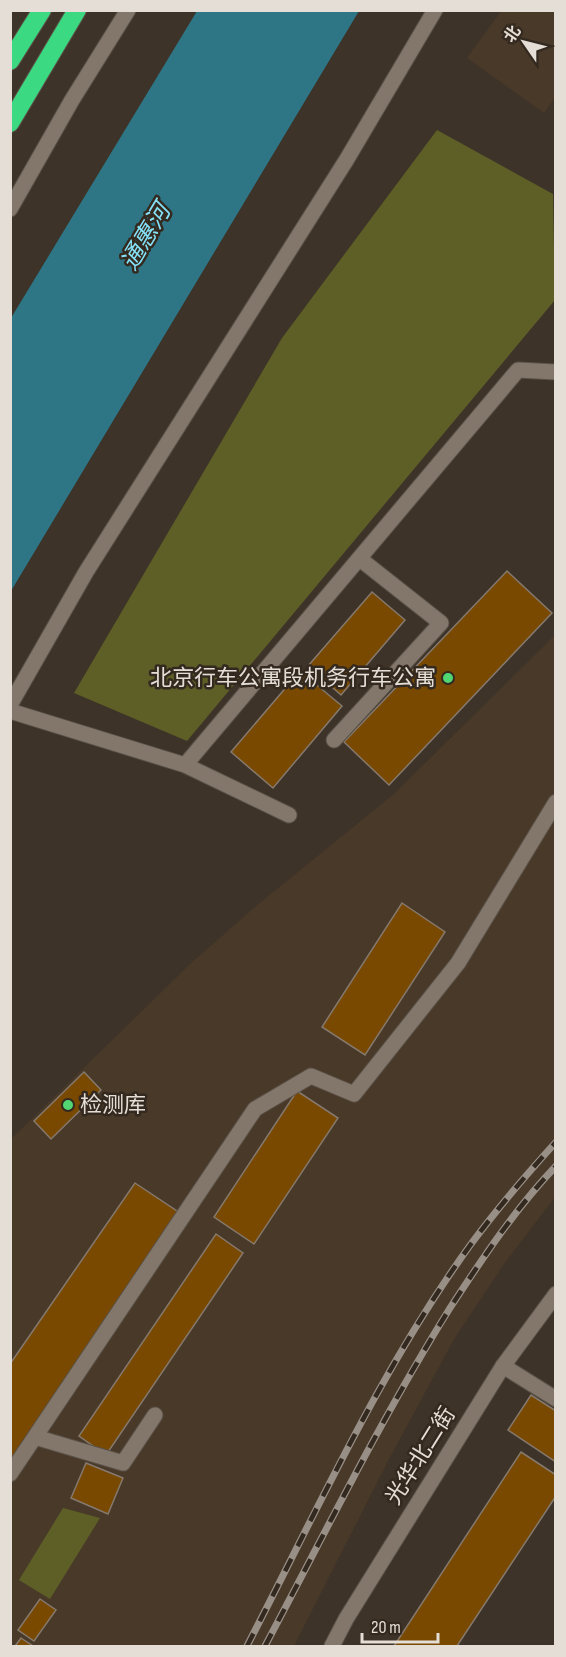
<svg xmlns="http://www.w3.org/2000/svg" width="566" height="1657" font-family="'Sofia Sans Condensed','Noto Sans SC',sans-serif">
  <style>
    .built { fill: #493929 }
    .green { fill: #5d5f27 }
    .water { fill: #2e7686 }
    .building { fill: #794900; stroke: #85796d; stroke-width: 1.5 }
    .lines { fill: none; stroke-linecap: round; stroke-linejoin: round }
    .minor-casing { stroke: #5a5248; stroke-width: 17 }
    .highway-casing { stroke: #5a5248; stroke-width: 20 }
    .minor { stroke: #83776b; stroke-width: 15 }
    .highway { stroke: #3bd982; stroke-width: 18 }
    .rail-casing { stroke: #988f87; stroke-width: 7 }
    .rail { stroke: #33291f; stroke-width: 4.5; stroke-dasharray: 14; stroke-linecap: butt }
    .poi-dot { fill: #52d673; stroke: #33291f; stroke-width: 2 }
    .labels { text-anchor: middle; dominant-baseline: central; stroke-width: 5; stroke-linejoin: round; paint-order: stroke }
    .poi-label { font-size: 22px; fill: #e5ded7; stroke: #33291f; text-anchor: end }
    .street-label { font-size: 22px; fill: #e5ded7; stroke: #33291f }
    .water-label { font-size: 24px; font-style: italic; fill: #85e1f7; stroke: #33291f }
  </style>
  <rect width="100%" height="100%" fill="#3e3328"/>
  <g class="built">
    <path d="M501 11H555V97L544 113 467 58Z"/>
    <path d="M555 635V1197L504 1264 454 1339 389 1459 294 1646H11V1139L190 964 261 902 394 794Z"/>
  </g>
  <g class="green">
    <path d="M437 130 553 194 555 300 187 741 74 693 282 338Z"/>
    <path d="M63 1508 100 1518 50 1599 19 1580Z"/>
  </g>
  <path class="water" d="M197 11H359L11 591V318Z"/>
  <g class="building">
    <path d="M507 571 552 613 389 785 344 742Z"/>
    <path d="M372 592 405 620 341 695 308 666Z"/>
    <path d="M300 671 342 706 273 788 231 752Z"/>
    <path d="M402 903 445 932 365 1055 322 1027Z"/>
    <path d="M84 1072 101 1090 51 1139 34 1121Z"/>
    <path d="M297 1091 338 1118 254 1244 214 1217Z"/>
    <path d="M135 1183 180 1213 10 1461V1364Z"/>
    <path d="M216 1234 243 1253 106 1455 79 1436Z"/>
    <path d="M531 1395 556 1411V1462L508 1430Z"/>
    <path d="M521 1452 556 1475V1496L457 1646H394Z"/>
    <path d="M86 1463 123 1478 108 1514 71 1498Z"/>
    <path d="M40 1599 56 1610 34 1641 18 1630Z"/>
    <path d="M21 1638 33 1646H15Z"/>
  </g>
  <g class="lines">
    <defs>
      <g id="minor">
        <path d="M10 209 72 100 128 10"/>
        <path d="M10 705 86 572 347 159 435 10"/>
        <path d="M10 711 185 765 289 815"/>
        <path d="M334 740 441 623 360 559"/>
        <path d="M185 765 518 370 556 372"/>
        <path d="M503 1366 556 1399"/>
        <path d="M35 1437 123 1463 155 1415"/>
        <path d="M10 1474 255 1109 311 1076 354 1094 458 963 556 802"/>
        <path d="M332 1646 346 1619 503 1366 556 1294"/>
      </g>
      <g id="highway">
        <path d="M10 61 42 10"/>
        <path d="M10 123 77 10"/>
      </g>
    </defs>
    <use href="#minor" class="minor-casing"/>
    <use href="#highway" class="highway-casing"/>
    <use href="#minor" class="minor"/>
    <use href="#highway" class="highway"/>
    <defs>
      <g id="rail">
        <path d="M247 1646C317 1511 381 1368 471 1244 497 1209 526 1175 556 1142"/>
        <path d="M265 1646C325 1533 382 1417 450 1308 482 1259 515 1209 556 1166"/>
      </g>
    </defs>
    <use href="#rail" class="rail-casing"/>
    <use href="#rail" class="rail"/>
  </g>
  <g class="poi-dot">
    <circle cx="448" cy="678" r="6"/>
    <circle cx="68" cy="1105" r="6"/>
  </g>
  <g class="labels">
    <g class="poi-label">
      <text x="436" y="678">北京行车公寓段机务行车公寓</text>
      <text x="80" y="1105" text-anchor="start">检测库</text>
    </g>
    <g class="street-label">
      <text transform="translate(421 1456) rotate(-58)">光华北二街</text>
    </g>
    <g class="water-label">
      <text transform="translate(146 237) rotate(-59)">通惠河</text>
    </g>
  </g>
  <rect width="566" height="1657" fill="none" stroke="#e5ded7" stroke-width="24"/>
  <g transform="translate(524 42) rotate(305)" stroke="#33291f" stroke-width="4.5" paint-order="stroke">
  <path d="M0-4.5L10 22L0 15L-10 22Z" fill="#e5ded7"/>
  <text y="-9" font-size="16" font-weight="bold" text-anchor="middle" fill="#e5ded7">北</text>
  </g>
  <path d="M362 1633v9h76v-9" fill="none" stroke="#e5ded7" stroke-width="3"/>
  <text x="371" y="1633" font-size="18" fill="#e5ded7" stroke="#33291f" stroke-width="4.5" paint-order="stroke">20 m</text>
</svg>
